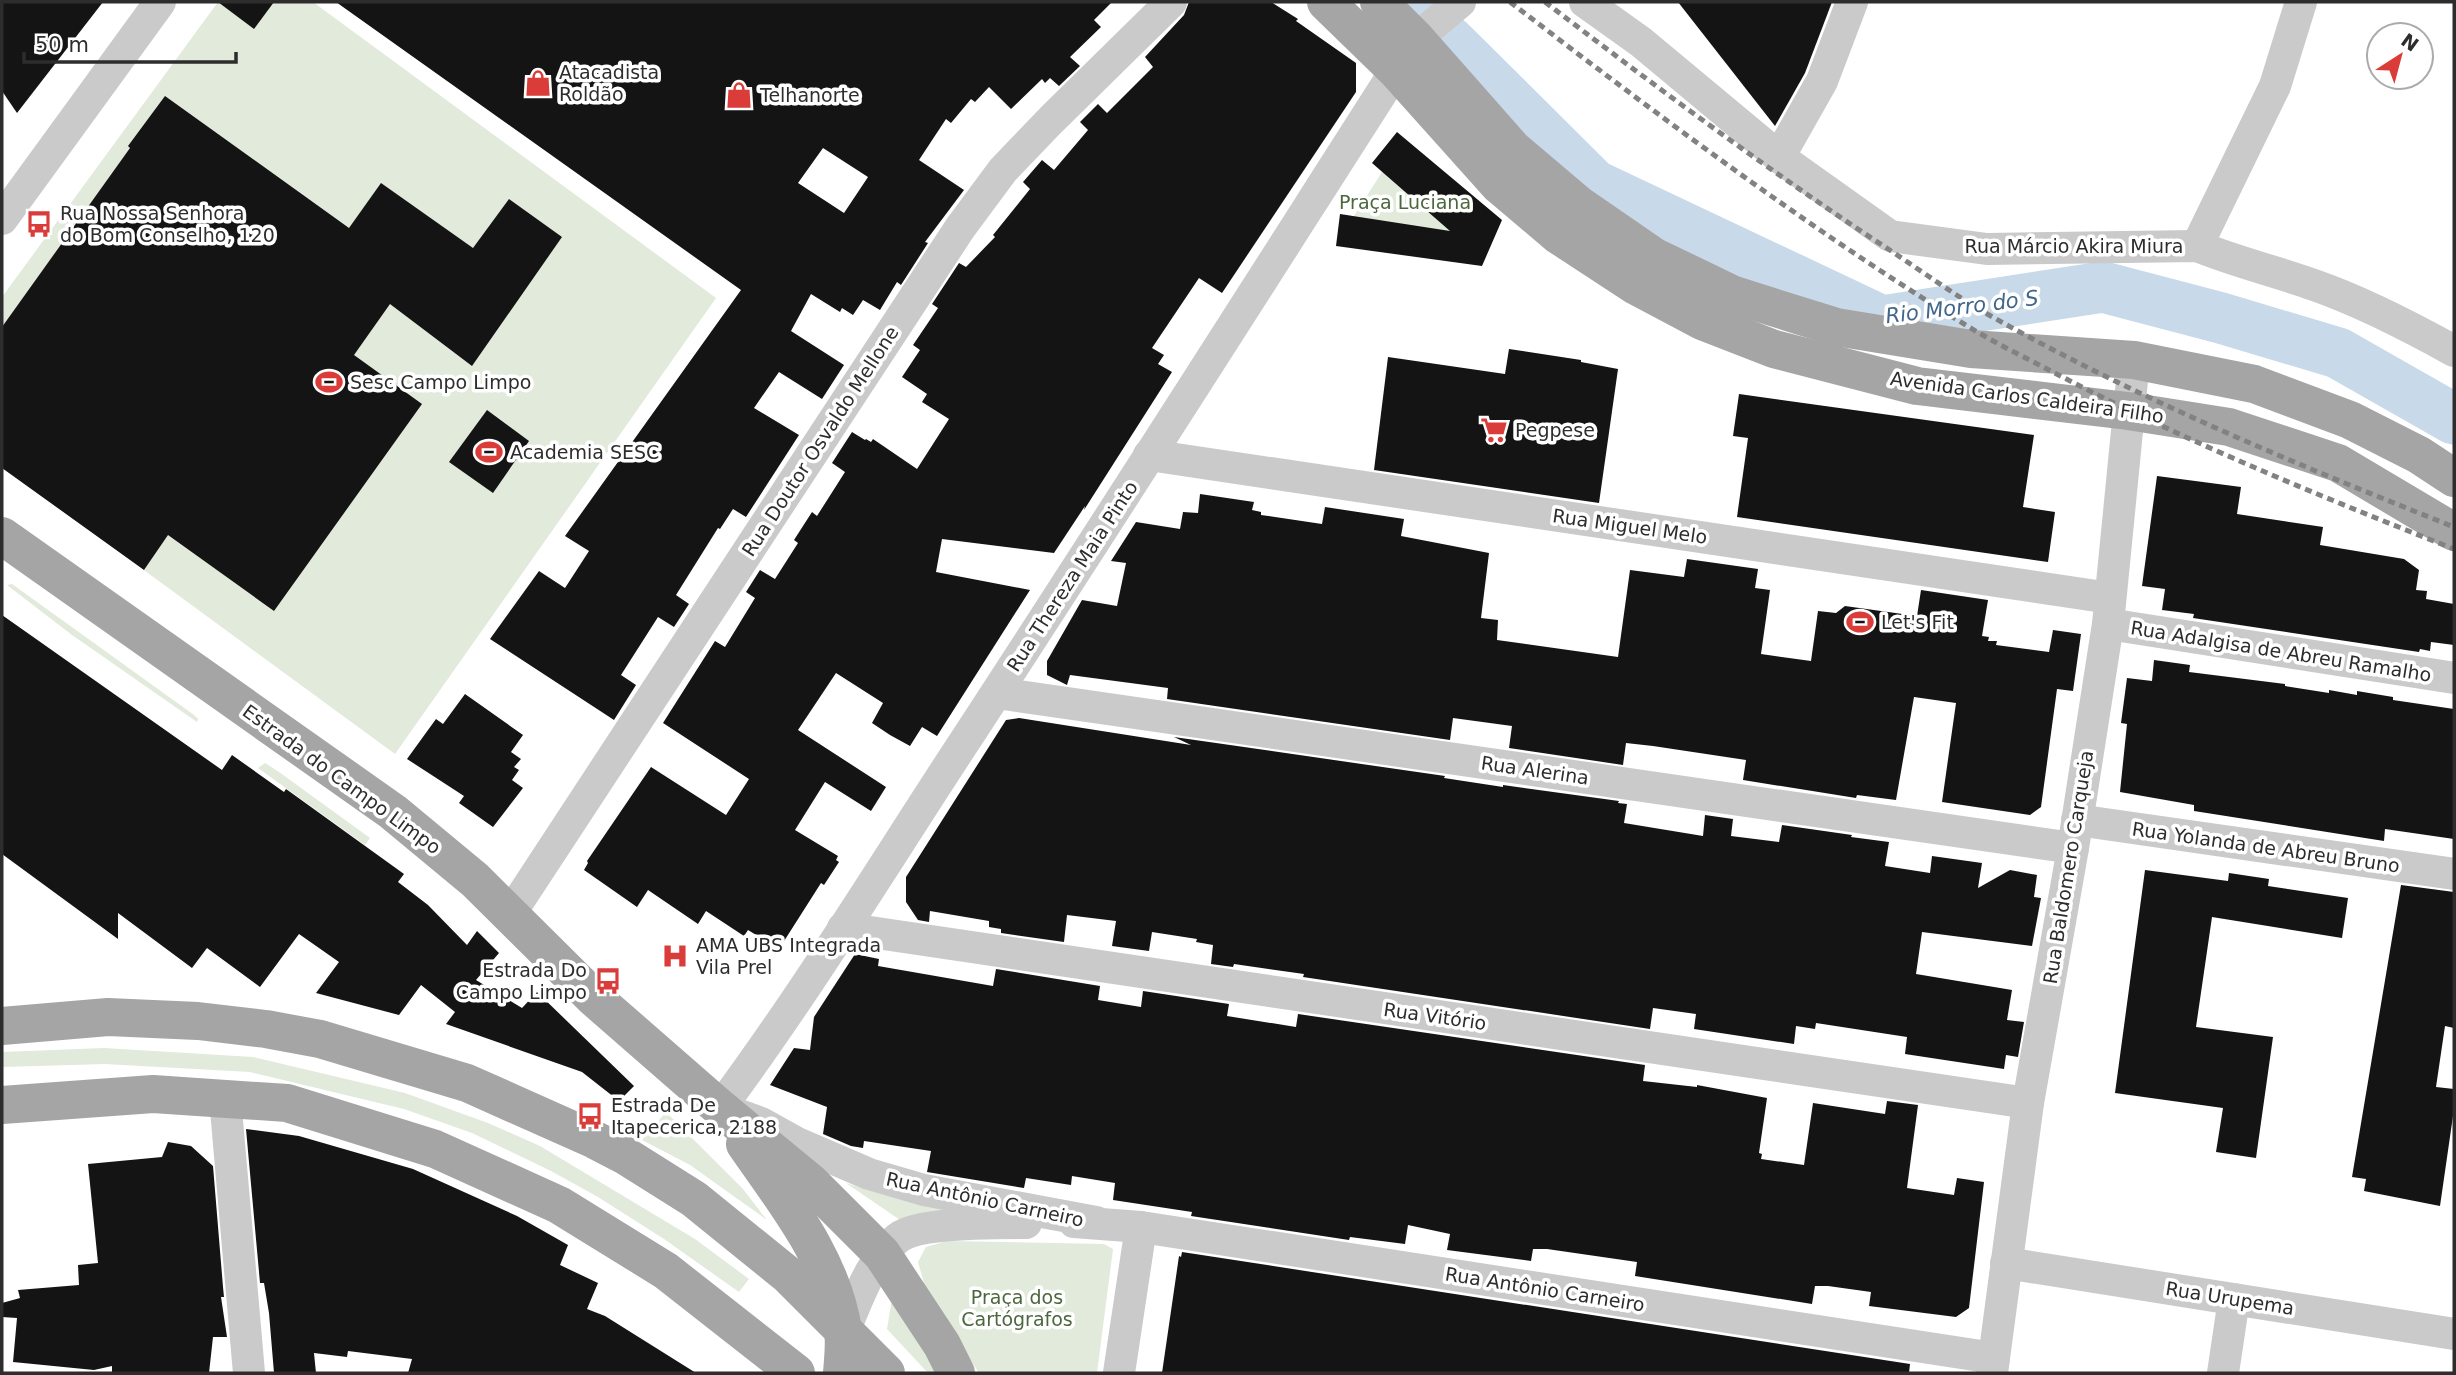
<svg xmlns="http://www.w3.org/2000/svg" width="2456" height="1375" font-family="'DejaVu Sans',sans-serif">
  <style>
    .green { fill: #e2eadb }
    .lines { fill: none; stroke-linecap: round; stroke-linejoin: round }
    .river { stroke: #c8d9e9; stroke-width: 51 }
    .building { fill: #141414; fill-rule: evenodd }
    .street { stroke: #cacaca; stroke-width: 32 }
    .primary { stroke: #a5a5a5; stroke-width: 38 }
    .rail { stroke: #828282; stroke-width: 5; stroke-dasharray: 7 5; stroke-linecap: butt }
    .labels { text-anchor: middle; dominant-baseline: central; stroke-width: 7; stroke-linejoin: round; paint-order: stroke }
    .poi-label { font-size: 19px; fill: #2d2d2d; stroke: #fff; text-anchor: start }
    .park-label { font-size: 19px; fill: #4c663d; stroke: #fff }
    .street-label { font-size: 19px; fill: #2d2d2d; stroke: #fff }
    .water-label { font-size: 21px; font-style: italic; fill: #40668a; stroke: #fff }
  </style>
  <rect width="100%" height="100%" fill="#fff"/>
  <g class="green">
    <path d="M218 2H313L716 298 395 754 2 466V297Z"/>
    <path d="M1398 147 1471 247 1345 230Z"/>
    <path d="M12 584 194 715 198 719 197 722 72 635 7 585Z"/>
    <path d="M265 763 279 772 370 838 365 845 258 768Z"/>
    <path d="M104 1048 253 1057 405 1093 488 1123 540 1146 695 1239 749 1279 739 1292 664 1239 598 1197 551 1171 472 1133 404 1109 250 1072 105 1064 2 1067V1052Z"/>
    <path d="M666 1112 743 1189 767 1220 690 1165 642 1140Z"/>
    <path d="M846 1183 871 1191 987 1209 903 1222Z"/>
    <path d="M947 1241 1104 1244 1113 1249 1097 1373H979L927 1294 918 1262 926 1247Z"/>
    <path d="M892 1299 938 1373H928L887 1329Z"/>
  </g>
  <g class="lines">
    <g class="river">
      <path d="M1411 2 1416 8"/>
      <path d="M1449 41 1594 185 1882 321 2103 287 2221 318 2338 353 2454 419"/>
    </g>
  </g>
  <g class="building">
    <path d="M2 2H103L17 113 2 91Z"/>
    <path d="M218 2H274L254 29Z"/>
    <path d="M336 2H1112L1094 20 1101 27 1070 57 1080 66 1059 86 1050 78 1045 83 1042 79 1011 109 989 87 975 102 971 99 951 123 946 119 919 160 964 190 925 242 928 243 901 285 897 282 880 310 863 300 853 315 842 308 840 312 811 294 791 331 844 365 822 399 779 372 754 408 799 435 746 517 733 509 720 529 718 528 676 595 689 604 674 627 658 617 621 675 636 685 614 720 490 639 539 571 565 588 589 551 565 536 741 290ZM823 148 868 177 844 213 798 183Z"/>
    <path d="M1189 2H1271L1298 19 1296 21 1356 63V92L1222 293 1199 278 1152 348 1164 355 1158 364 1172 372 1084 510 1085 506 1054 553 942 539 936 572 1030 590 937 736 922 727 910 746 890 735 872 723 883 703 836 673 798 730 886 787 871 811 825 782 795 830 838 856 836 860 839 862 824 885 821 883 779 949 748 930 744 936 706 911 698 924 648 890 637 907 584 870 588 863 587 861 651 767 726 815 749 779 663 723 715 641 725 647 755 598 746 592 760 570 775 579 798 543 794 540 812 512 817 516 845 472 832 463 852 432 865 440 866 439 871 442 873 439 917 469 949 419 922 402 927 394 902 377 920 350 913 345 938 308 932 304 959 263 966 267 995 237 993 235 1030 189 1023 182 1042 160 1054 170 1088 130 1080 122 1098 104 1107 113 1153 67 1145 57 1184 15Z"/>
    <path d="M1678 2H1832L1805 73 1775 126Z"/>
    <path d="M165 96 349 228 381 183 473 248 509 199 562 237 472 366 390 304 354 355 422 404 274 611 168 535 144 570 2 468V327L130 148 128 146Z"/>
    <path d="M1397 132 1502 220 1482 266 1336 246 1340 214 1450 231 1372 163Z"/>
    <path d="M1509 349 1581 360V362L1618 369 1599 503 1374 470 1388 357 1505 374Z"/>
    <path d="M1739 394 2034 435 2023 507 2055 512 2048 562 1737 517 1748 438 1733 436Z"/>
    <path d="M487 410 529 441 493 493 449 462Z"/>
    <path d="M2157 476 2241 487 2237 514 2323 527 2320 545 2404 559 2419 570 2416 590 2427 591 2426 599 2454 604V645L2431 642 2430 651 2420 649 2419 652 2193 618 2194 614 2162 610 2165 589 2142 586Z"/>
    <path d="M1200 494 1254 502 1252 510 1261 512V515L1322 524 1325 507 1404 519 1401 536 1489 553 1481 618 1498 620 1497 640 1618 657 1630 570 1684 577 1687 559 1758 569 1755 588 1770 590 1761 654 1811 661 1818 611 1836 613 1845 606 1917 616 1921 590 1988 600 1982 636 1989 637 1988 641H1997L1996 645 2049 652 2053 630 2081 634 2073 691 2057 689 2041 807 2030 815 1942 802 1956 703 1914 697 1896 800 1857 795 1856 798 1743 780 1746 760 1653 746 1626 743 1623 765 1509 748 1512 726 1453 718 1450 740 1167 699 1168 688 1070 675 1067 685 1047 675V661L1082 600 1117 606 1126 563 1111 561 1136 522 1180 529 1183 512 1198 513Z"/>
    <path d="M2 615 222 770 232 755 284 792 286 789 404 874 398 882 428 905 467 945 477 931 499 953 476 980 522 1008 537 992 634 1086 619 1101 582 1072 446 1024 455 1012 421 985 399 1015 316 993 339 962 299 934 260 987 207 948 192 968 118 913V939L2 854Z"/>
    <path d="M2154 660 2190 665 2189 672 2285 684V686L2329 693V690L2357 695V691L2393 697V700L2454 709V839L2385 829 2384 841 2194 811V805L2120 792 2127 724 2121 723 2127 678 2152 681Z"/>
    <path d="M465 694 523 735 511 752 521 759 514 767 519 770 512 780 523 788 493 827 459 803 464 796 407 759 436 719 443 724Z"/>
    <path d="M1019 718 1191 745 1174 737 1445 776 1444 778 1503 787V785L1619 801 1618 803 1627 804 1624 823 1703 836 1705 815 1733 819 1731 836 1779 842 1782 825 1852 835 1851 837 1889 842 1885 866 1930 873 1932 856 1982 863 1978 888 2010 870 2037 875 2034 897 2041 898 2032 946 1922 932 1916 974 2012 990 2007 1020 2024 1022 2018 1057 2006 1055 2004 1069 1905 1054 1907 1037 1816 1023 1815 1029 1796 1026 1794 1044 1694 1029 1696 1014 1653 1008 1650 1029 1303 977 1304 974 1234 964 1233 967 1211 964 1213 945 1196 942 1197 939 1152 932 1149 951 1112 946 1116 921 1067 915 1064 942 1001 933V929L989 927V921L930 911 929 922 918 920 906 902V877L1006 720Z"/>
    <path d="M2145 870 2228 881 2229 873 2269 879 2268 886 2348 898 2342 938 2212 917 2196 1027 2273 1037 2256 1158 2216 1152 2223 1108 2115 1093Z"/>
    <path d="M2401 885 2454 892V1028L2445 1026 2436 1087 2454 1089V1109L2440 1206 2364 1191 2366 1179 2352 1177Z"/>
    <path d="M855 954 879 959 878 966 993 986 996 969 1100 986 1098 1000 1141 1007 1143 991 1229 1004 1227 1016 1296 1027 1298 1014 1645 1065 1643 1081 1697 1087V1085L1767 1098 1759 1153 1762 1154 1761 1159 1804 1165 1813 1103 1885 1114 1887 1101 1918 1105 1907 1188 1954 1195 1957 1178 1984 1182 1969 1308 1956 1317 1869 1306 1871 1292 1828 1286H1815L1812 1304 1635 1276 1637 1262 1547 1249H1533L1531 1261 1447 1250 1450 1234 1408 1225 1405 1244 1350 1237 1349 1240 1191 1216 1192 1212 1113 1200 1115 1183 1072 1176 1071 1185 1026 1178 1024 1188 927 1172 931 1151 864 1141 863 1148 851 1146 823 1134 827 1107 770 1085 794 1048 810 1050 814 1017Z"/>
    <path d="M246 1129 299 1136 413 1169 517 1216 568 1245 560 1265 598 1283 587 1309 605 1316 696 1373H408L412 1359 348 1351 347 1357 314 1353 316 1373H274L269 1313 264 1283H260Z"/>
    <path d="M168 1142 191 1146 213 1166 223 1287 224 1297H221L227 1337H213L209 1373H112V1366L94 1370 13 1362 17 1318 2 1317V1303L20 1298 18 1290 79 1285 78 1265 98 1263 88 1164 162 1157Z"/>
    <path d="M1182 1252 1910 1364 1909 1373H1162L1179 1256 1181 1257Z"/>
  </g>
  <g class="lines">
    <g class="street">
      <path d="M1585 2 1641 42 1779 157 1890 236 1987 249 2197 246C2236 262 2275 271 2314 285 2363 302 2409 326 2454 351"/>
      <path d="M1779 157 1822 81 1852 2"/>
      <path d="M2 219 160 2"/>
      <path d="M2197 246 2275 86 2301 2"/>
      <path d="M1149 455 2110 598"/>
      <path d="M2108 624 2454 678"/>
      <path d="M997 693 2073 848"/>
      <path d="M2077 820 2454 874"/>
      <path d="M510 914 960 228 1003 170 1051 120 1171 2"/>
      <path d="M843 928 2028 1103"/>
      <path d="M225 1098 249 1373"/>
      <path d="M1074 1222 1141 1227 1994 1358"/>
      <path d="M1096 1222 924 1190 869 1174 797 1143 761 1123 720 1108C804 995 878 874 955 756 1111 518 1263 278 1416 39L1460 2"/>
      <path d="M2006 1263 2454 1334"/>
      <path d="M844 1331C858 1300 870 1260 898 1238 918 1222 999 1223 1026 1223"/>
      <path d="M1119 1373 1141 1227"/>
      <path d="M1992 1373 2028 1103 2073 848 2108 624 2134 360"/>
      <path d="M2223 1373 2234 1299"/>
    </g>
    <g class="primary">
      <path d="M1326 2 1396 70 1499 185 1558 235 1636 286 1702 321 1774 349 1917 386 2128 411 2229 427 2338 463 2454 532"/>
      <path d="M1379 2 1416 39 1513 149 1579 205 1653 256 1734 295 1836 327 1971 349 2134 360 2254 384 2350 420 2419 455 2454 478"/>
      <path d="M2 536 393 812 475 880 594 998 720 1108 811 1183 882 1254 942 1345 956 1373"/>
      <path d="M2 1026 108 1017 198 1021 266 1029 320 1039 467 1083 595 1140 624 1155 694 1199 788 1275 886 1373"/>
      <path d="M2 1105 153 1094 287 1103 435 1149 559 1205 666 1271 796 1373"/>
      <path d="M745 1144C785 1202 832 1259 843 1330 845 1343 843 1360 842 1373"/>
    </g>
    <g class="rail">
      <path d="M1510 2C1659 116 1809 229 1969 327 1995 343 2024 357 2051 371 2182 440 2317 495 2454 549"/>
      <path d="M1545 2C1656 87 1768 170 1885 247 1917 268 1949 291 1982 311 2133 397 2293 463 2454 527"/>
    </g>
  </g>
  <defs>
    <symbol id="shop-bare" viewBox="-9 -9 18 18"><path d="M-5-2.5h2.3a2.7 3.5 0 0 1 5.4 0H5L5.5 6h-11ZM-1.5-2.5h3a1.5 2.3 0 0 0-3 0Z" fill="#da3d39" stroke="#fff" stroke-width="2.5" paint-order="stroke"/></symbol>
    <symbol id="bus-bare" viewBox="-9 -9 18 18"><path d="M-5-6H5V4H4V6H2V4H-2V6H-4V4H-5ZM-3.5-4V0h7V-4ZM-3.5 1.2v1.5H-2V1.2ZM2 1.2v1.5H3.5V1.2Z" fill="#da3d39" stroke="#fff" stroke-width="2.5" paint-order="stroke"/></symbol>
    <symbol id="stadium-bare" viewBox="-9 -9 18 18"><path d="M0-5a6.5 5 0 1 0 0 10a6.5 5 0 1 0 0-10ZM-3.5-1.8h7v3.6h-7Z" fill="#da3d39" stroke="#fff" stroke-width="2.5" paint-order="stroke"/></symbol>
    <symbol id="supermarket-bare" viewBox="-9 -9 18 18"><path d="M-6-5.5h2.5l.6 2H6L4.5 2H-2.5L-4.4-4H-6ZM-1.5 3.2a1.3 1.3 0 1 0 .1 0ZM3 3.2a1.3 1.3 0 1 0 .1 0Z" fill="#da3d39" stroke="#fff" stroke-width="2.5" paint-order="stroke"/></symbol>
    <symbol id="hospital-bare" viewBox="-9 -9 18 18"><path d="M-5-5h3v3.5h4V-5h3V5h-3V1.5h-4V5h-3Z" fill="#da3d39" stroke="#fff" stroke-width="2.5" paint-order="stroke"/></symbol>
  </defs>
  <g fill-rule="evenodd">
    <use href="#shop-bare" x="519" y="64" width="38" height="38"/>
    <use href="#shop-bare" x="720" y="76" width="38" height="38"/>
    <use href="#bus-bare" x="20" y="205" width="38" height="38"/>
    <use href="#stadium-bare" x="310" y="363" width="38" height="38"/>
    <use href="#supermarket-bare" x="1475" y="411" width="38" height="38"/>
    <use href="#stadium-bare" x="470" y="433" width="38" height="38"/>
    <use href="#stadium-bare" x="1841" y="603" width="38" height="38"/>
    <use href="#hospital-bare" x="656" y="937" width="38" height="38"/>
    <use href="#bus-bare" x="589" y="962" width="38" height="38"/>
    <use href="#bus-bare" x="571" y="1097" width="38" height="38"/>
  </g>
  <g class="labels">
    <g class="poi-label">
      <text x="559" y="72">Atacadista<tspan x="559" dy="22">Roldão</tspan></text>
      <text x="760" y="95">Telhanorte</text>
      <text x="60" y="213">Rua Nossa Senhora<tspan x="60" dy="22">do Bom Conselho, 120</tspan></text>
      <text x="350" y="382">Sesc Campo Limpo</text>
      <text x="1515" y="430">Pegpese</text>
      <text x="510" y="452">Academia SESC</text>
      <text x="1881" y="622">Let's Fit</text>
      <text x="696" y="945">AMA UBS Integrada<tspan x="696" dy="22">Vila Prel</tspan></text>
      <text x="587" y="970" text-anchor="end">Estrada Do<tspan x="587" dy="22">Campo Limpo</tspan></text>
      <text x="611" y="1105">Estrada De<tspan x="611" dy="22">Itapecerica, 2188</tspan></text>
    </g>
    <g class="park-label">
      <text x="1405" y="202">Praça Luciana</text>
      <text x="1017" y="1297">Praça dos<tspan x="1017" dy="22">Cartógrafos</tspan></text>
    </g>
    <g class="street-label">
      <text x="2074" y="246">Rua Márcio Akira Miura</text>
      <text transform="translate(2027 397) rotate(8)">Avenida Carlos Caldeira Filho</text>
      <text transform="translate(820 441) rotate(-57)">Rua Doutor Osvaldo Mellone</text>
      <text transform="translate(1630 526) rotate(8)">Rua Miguel Melo</text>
      <text transform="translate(1072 576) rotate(-57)">Rua Thereza Maia Pinto</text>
      <text transform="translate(2281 651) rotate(9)">Rua Adalgisa de Abreu Ramalho</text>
      <text transform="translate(1535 770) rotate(8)">Rua Alerina</text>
      <text transform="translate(342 779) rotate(36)">Estrada do Campo Limpo</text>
      <text transform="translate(2266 847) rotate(8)">Rua Yolanda de Abreu Bruno</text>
      <text transform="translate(2068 867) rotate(-81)">Rua Baldomero Carqueja</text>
      <text transform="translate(1435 1016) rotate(8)">Rua Vitório</text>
      <text transform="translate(985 1199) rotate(12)">Rua Antônio Carneiro</text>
      <text transform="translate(1545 1289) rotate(9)">Rua Antônio Carneiro</text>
      <text transform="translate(2230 1298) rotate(9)">Rua Urupema</text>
    </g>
    <g class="water-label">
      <text transform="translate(1962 307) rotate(-7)">Rio Morro do S</text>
    </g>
  </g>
  <rect width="2456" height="1375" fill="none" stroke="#2d2d2d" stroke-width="7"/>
  <g transform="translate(2400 56) rotate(36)"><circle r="33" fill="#ffffff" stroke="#ababab" stroke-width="2"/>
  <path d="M0-5L12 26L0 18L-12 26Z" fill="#da3d39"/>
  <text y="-10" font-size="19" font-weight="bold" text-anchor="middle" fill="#2d2d2d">N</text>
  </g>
  <path d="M24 52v10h212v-10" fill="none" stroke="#2d2d2d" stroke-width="3.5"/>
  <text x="35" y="52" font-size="21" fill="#2d2d2d" stroke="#ffffff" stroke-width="5" paint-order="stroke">50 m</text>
</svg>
